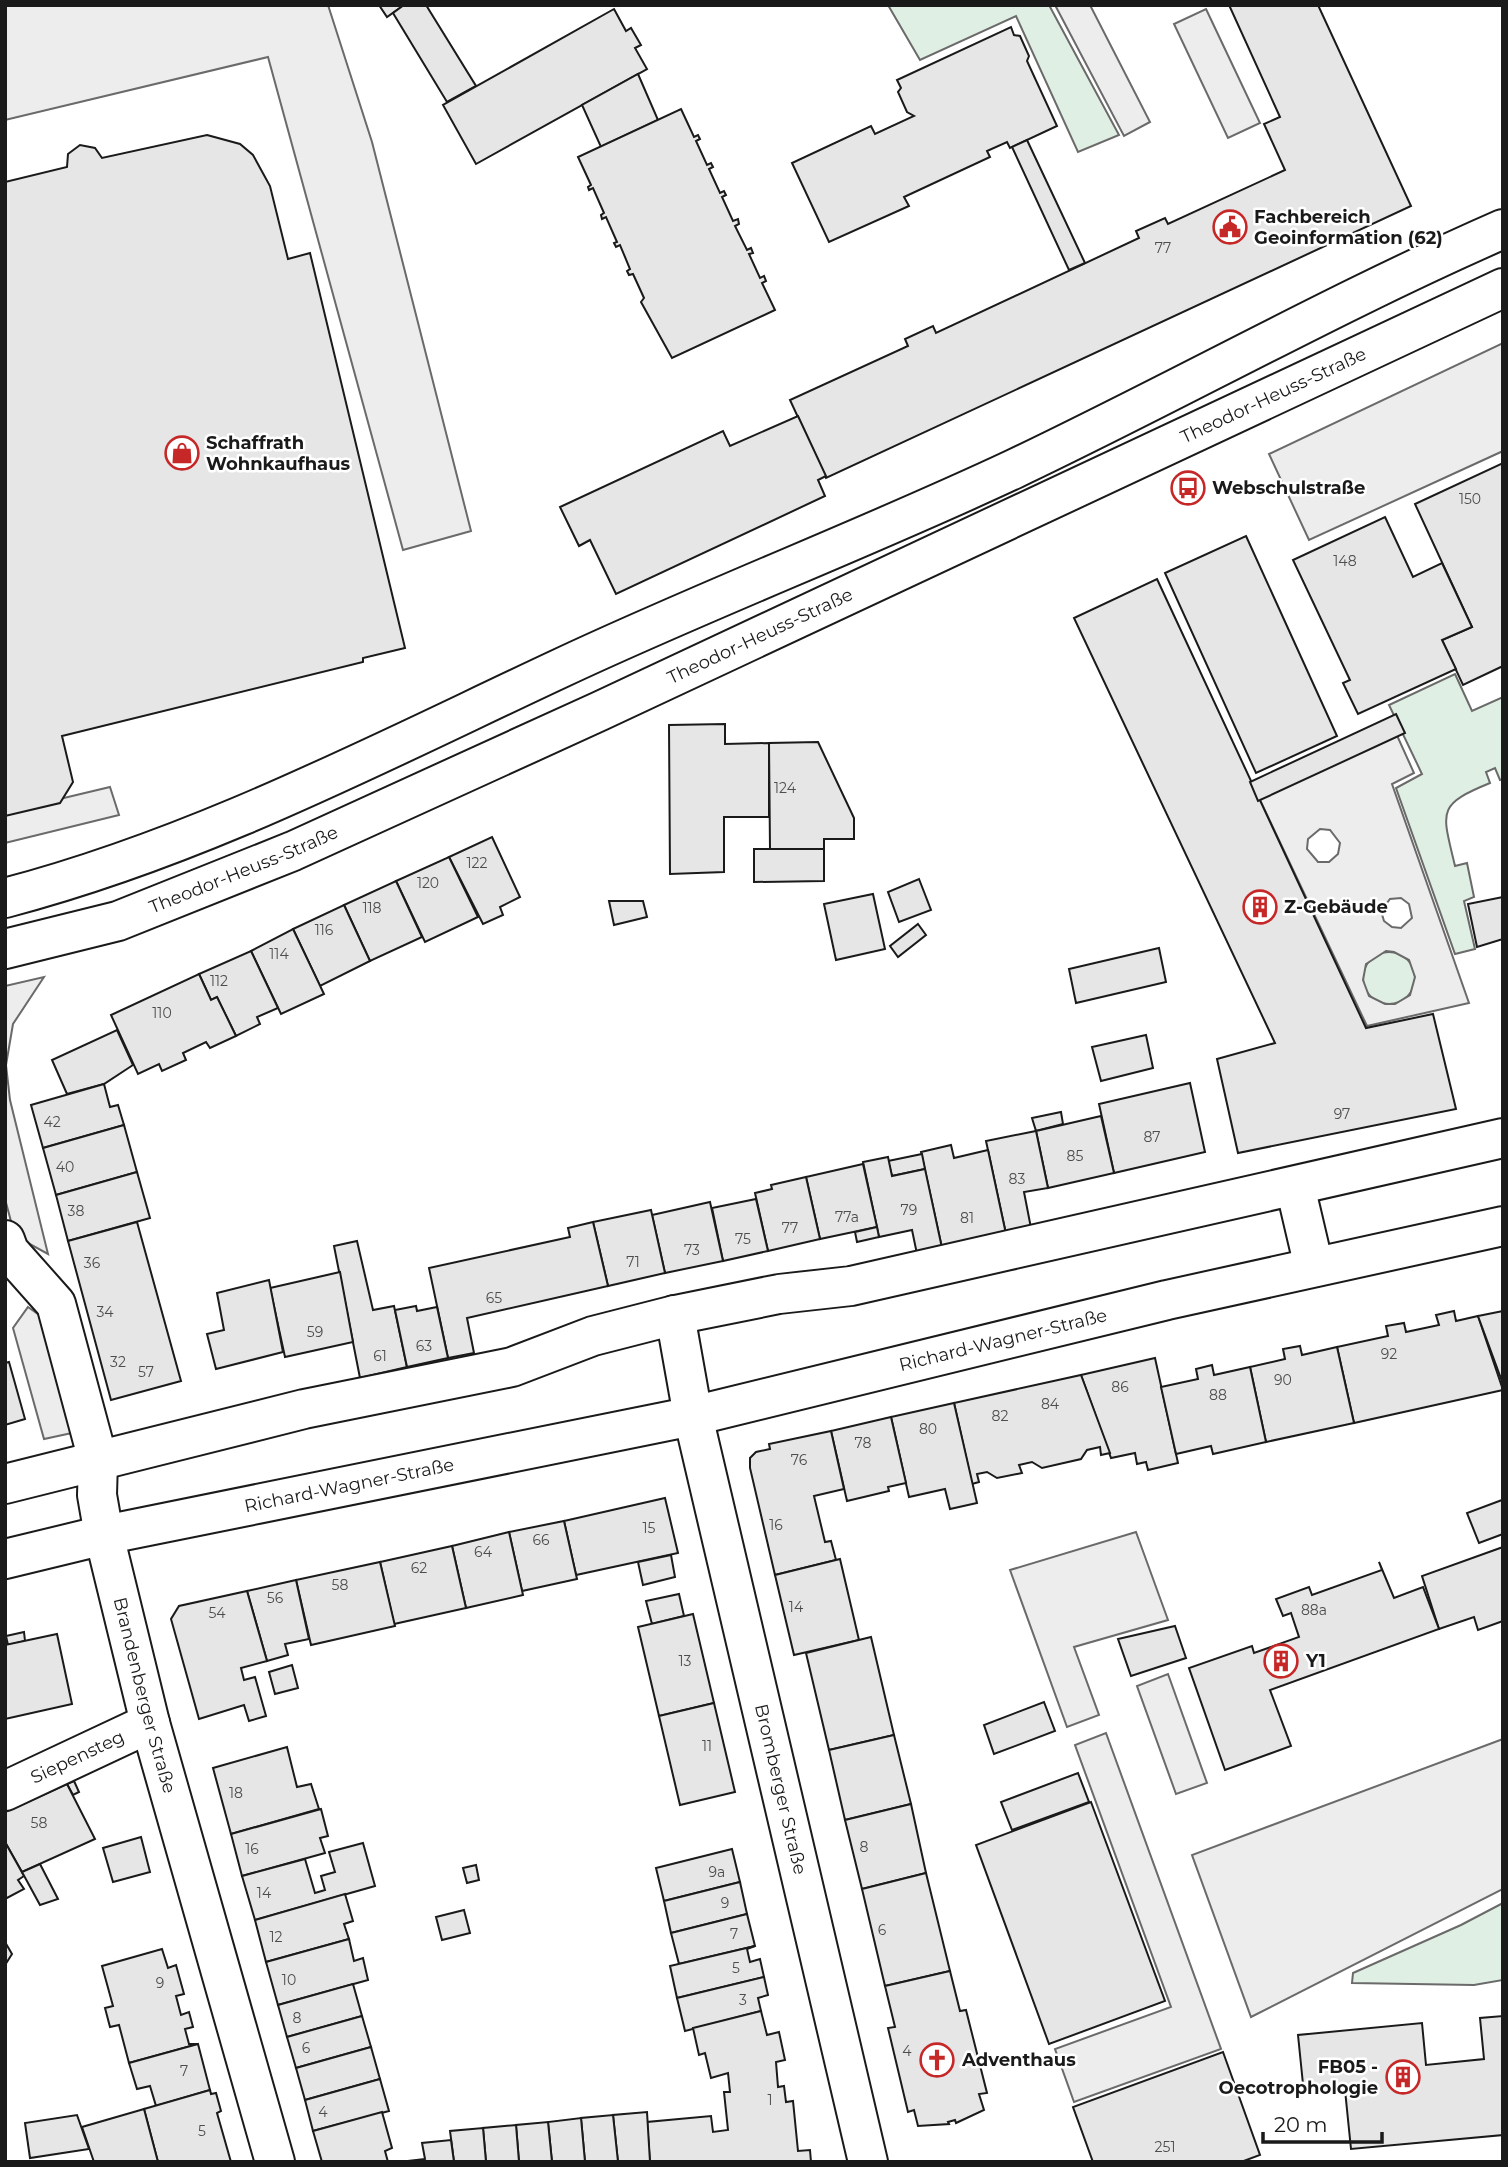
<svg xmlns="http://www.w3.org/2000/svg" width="1508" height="2167" font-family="Montserrat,sans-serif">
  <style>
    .green { fill: #e0efe3; stroke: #6a6a6a; stroke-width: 2 }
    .parking { fill: #ededed; stroke: #6a6a6a; stroke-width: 2; fill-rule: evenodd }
    .building { fill: #e6e6e6; stroke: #1a1a1a; stroke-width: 2 }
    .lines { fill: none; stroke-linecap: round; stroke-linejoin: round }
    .minor-casing { stroke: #1a1a1a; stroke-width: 42 }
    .major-casing { stroke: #1a1a1a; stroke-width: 42 }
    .minor { stroke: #fff; stroke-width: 38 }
    .major { stroke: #fff; stroke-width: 38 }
    .labels { text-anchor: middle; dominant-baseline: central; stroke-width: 5; stroke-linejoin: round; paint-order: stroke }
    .number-label { font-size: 14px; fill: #4d4d4d }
    .poi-label { font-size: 18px; font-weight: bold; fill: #1a1a1a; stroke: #fff; text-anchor: start }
    .street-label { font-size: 18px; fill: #1a1a1a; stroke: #fff }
  </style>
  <rect width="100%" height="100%" fill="#fff"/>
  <g class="green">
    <path d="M888 5H1049L1119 135 1078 152 1016 16 920 60Z"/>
    <path d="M1455 674 1472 711 1503 697V779L1500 780 1495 768 1486 772 1490 783C1436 805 1442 811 1455 866L1467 863 1474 897 1464 901 1475 949 1455 954 1396 788 1422 774 1389 705Z"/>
    <circle cx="1389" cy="978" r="26"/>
    <path d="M1503 1903V1980L1474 1985 1352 1983 1353 1973 1461 1925Z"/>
  </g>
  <g class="parking">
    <path d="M5 5H328L372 142 471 531 403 550 268 57 5 120Z"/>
    <path d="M1055 5H1090L1150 122 1124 136Z"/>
    <path d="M1206 9 1260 123 1228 138 1174 24Z"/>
    <path d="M1503 343V451L1309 540 1269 454Z"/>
    <path d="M1390 720 1414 773 1392 784 1469 1003 1367 1026 1252 783ZM1320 829 1330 830 1340 843 1338 854 1329 862H1318L1307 849 1308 839ZM1401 898 1409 904 1412 918 1401 928 1392 927 1384 921 1381 911 1390 899ZM1386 951 1394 952 1409 960 1415 977 1410 995 1395 1004H1385L1369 996 1363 980 1366 964Z"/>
    <path d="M110 787 119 815 5 843V812Z"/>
    <path d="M44 977 13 1024 6 1065 10 1100 48 1254 15 1236 5 1199V986Z"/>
    <path d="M28 1307 42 1317 72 1433 44 1439 13 1328Z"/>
    <path d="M1136 1532 1168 1620 1074 1647 1099 1715 1067 1727 1010 1570Z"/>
    <path d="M1168 1674 1207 1783 1176 1794 1137 1686Z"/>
    <path d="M1106 1733 1221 2049 1074 2102 1055 2049 1171 2007 1075 1745Z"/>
    <path d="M1503 1739V1889L1251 2017 1192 1855Z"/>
  </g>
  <g class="building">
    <path d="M379 5H404L387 17Z"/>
    <path d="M404 5H426L476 86 447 102 393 13Z"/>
    <path d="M1229 5H1318L1411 206 826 478 790 400 908 346 905 339 933 326 936 333 1139 238 1136 231 1165 218 1168 224 1285 170 1264 124 1280 117Z"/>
    <path d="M614 9 626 31 631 28 641 45 635 48 647 69 476 164 443 105Z"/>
    <path d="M1011 27 1014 35 1020 36 1029 56 1027 61 1057 126 1010 148 1007 142 987 151 990 157 904 197 909 206 829 242 792 163 871 126 875 134 914 116 907 112 898 92 901 88 897 80Z"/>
    <path d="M638 74 658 120 601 147 582 105Z"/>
    <path d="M681 109 694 137 698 135 700 139 696 141 707 165 711 163 713 167 709 169 720 193 724 191 726 195 722 197 733 221 738 219 739 224 735 226 747 250 751 248 753 253 749 254 760 278 764 276 766 281 762 283 775 310 672 358 641 302 644 298 633 274 629 275 627 271 630 269 620 245 616 247 614 243 617 242 606 217 602 219 601 215 604 213 593 188 589 190 588 187 591 185 578 157Z"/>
    <path d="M207 135 240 144 253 155 270 186 288 259 310 253 405 648 363 658V662L62 736 73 782 60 803 5 816V182L67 167 68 154 80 145 95 148 102 158Z"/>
    <path d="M1027 140 1085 263 1069 270 1012 147Z"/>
    <path d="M798 416 826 476 818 480 825 496 616 594 590 540 579 546 560 507 723 431 730 446Z"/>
    <path d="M1503 463V666L1463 685 1442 640 1472 627 1415 504Z"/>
    <path d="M1385 517 1413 577 1442 563 1472 627 1442 640 1456 669 1358 714 1343 683 1350 680 1293 560Z"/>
    <path d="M1246 536 1337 736 1256 773 1165 573Z"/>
    <path d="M1157 579 1366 1028 1433 1014 1456 1109 1238 1153 1217 1059 1275 1043 1074 618Z"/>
    <path d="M1396 714 1405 733 1258 801 1250 782Z"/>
    <path d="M725 724V744L769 743V817H724V872L670 874 669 725Z"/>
    <path d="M818 742 854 818V839H824V849H770L769 743Z"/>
    <path d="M492 837 520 897 500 907 503 915 483 924 449 857Z"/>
    <path d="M754 849H824V881L754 882Z"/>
    <path d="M449 857 478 917 425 942 396 881Z"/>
    <path d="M919 879 931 910 899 922 888 892Z"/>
    <path d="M396 881 422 937 370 961 344 905Z"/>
    <path d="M873 894 885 949 836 960 824 904Z"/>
    <path d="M1503 897V939L1477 947 1468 904Z"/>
    <path d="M609 901H643L647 917 614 925Z"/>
    <path d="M344 905 370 961 320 986 293 929Z"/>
    <path d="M918 924 926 935 898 957 890 946Z"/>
    <path d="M293 929 324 994 281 1014 251 951Z"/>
    <path d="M1159 948 1166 982 1076 1003 1069 969Z"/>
    <path d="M251 951 278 1008 257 1017 260 1024 236 1036 217 997 211 1000 199 974Z"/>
    <path d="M199 974 211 1000 217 997 236 1036 210 1048 206 1042 183 1053 186 1060 162 1071 159 1064 138 1074 111 1015Z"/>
    <path d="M117 1030 133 1065 104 1084 67 1094 52 1060Z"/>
    <path d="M1146 1035 1153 1068 1101 1081 1092 1047Z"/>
    <path d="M1190 1083 1205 1152 1114 1173 1099 1104Z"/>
    <path d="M104 1084 110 1107 118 1105 124 1125 43 1148 31 1105Z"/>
    <path d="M1061 1112 1063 1124 1036 1131 1032 1118Z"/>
    <path d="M1101 1116 1114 1173 1048 1188 1036 1131Z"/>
    <path d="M124 1125 137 1172 56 1195 43 1148Z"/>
    <path d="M1036 1131 1048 1188 1024 1192 1031 1228 1006 1234 986 1141Z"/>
    <path d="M951 1145 954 1158 988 1150 1006 1234 942 1248 921 1152Z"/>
    <path d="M922 1154 925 1169 892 1176 888 1161Z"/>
    <path d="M888 1157 892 1176 925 1169 942 1248 917 1254 912 1230 879 1237 863 1162Z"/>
    <path d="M863 1164 877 1227 820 1239 806 1177Z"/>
    <path d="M137 1172 150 1218 68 1241 56 1195Z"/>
    <path d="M806 1177 820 1239 768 1251 755 1193 772 1189 771 1185Z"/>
    <path d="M756 1199 768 1251 723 1261 712 1208Z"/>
    <path d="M710 1202 723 1261 665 1273 652 1215Z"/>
    <path d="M651 1210 665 1273 608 1286 593 1222Z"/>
    <path d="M137 1222 181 1381 111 1400 68 1241Z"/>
    <path d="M593 1222 608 1286 467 1318 474 1353 448 1358 429 1268 570 1237 568 1228Z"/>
    <path d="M877 1227 879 1237 857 1242 855 1232Z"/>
    <path d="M357 1241 373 1310 394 1306 407 1367 360 1378 334 1246Z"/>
    <path d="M340 1272 353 1342 285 1357 270 1288Z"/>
    <path d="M269 1280 283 1352 216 1369 207 1334 224 1330 217 1293Z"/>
    <path d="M416 1306 417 1311 437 1307 448 1358 407 1367 395 1310Z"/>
    <path d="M1454 1311 1456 1321 1478 1316 1503 1390 1354 1423 1337 1347 1388 1336 1386 1326 1404 1323 1406 1332 1439 1325 1436 1315Z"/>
    <path d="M1503 1311V1384L1478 1316Z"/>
    <path d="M1300 1346 1302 1355 1337 1347 1354 1423 1266 1442 1250 1367 1285 1359 1283 1349Z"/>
    <path d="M1155 1358 1178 1463 1148 1470 1146 1462 1137 1464 1135 1453 1111 1458 1081 1375Z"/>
    <path d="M9 1362 25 1419 5 1425V1363Z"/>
    <path d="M1212 1365 1214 1375 1250 1367 1266 1442 1213 1454 1211 1446 1176 1454 1161 1387 1198 1379 1196 1369Z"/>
    <path d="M1081 1375 1110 1453 1101 1455 1100 1447 1087 1450 1081 1459 1042 1468 1032 1462 1019 1465 1022 1473 997 1478 987 1472 977 1474 979 1482 972 1484 954 1403Z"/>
    <path d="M954 1403 977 1503 950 1509 945 1489 909 1497 891 1417Z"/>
    <path d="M891 1417 906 1483 888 1487 889 1491 847 1501 831 1431Z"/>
    <path d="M831 1431 844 1489 814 1496 825 1542 831 1541 836 1560 775 1575 750 1468V1458L756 1452 770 1449 769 1444Z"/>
    <path d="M665 1498 678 1553 576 1575 564 1521Z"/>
    <path d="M1502 1500 1503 1534 1479 1543 1467 1513Z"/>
    <path d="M564 1521 577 1579 522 1591 509 1532Z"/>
    <path d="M509 1532 523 1595 466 1608 452 1546Z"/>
    <path d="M452 1546 466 1608 394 1624 380 1562Z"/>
    <path d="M1503 1547V1621L1478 1630 1474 1617 1439 1629 1422 1576Z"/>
    <path d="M671 1555 675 1577 643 1585 638 1562Z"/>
    <path d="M840 1559 859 1640 794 1655 775 1575Z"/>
    <path d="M380 1562 395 1626 311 1645 296 1580Z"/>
    <path d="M1379 1562 1394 1598 1423 1587 1439 1629 1270 1690 1291 1746 1225 1770 1189 1668 1252 1646 1254 1653 1299 1637 1291 1613 1283 1616 1276 1599 1309 1587 1312 1595 1382 1570Z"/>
    <path d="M296 1580 309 1639 285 1644 288 1655 267 1661 247 1591Z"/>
    <path d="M247 1591 267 1661 241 1668 244 1680 255 1677 266 1716 249 1721 244 1705 199 1719 171 1619 179 1606Z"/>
    <path d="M679 1594 684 1616 652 1624 646 1601Z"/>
    <path d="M693 1614 714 1703 659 1716 638 1627Z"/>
    <path d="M1175 1626 1186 1658 1131 1676 1118 1639Z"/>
    <path d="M24 1632 25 1641 8 1645 6 1636Z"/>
    <path d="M57 1634 72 1704 5 1719V1645Z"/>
    <path d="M871 1637 894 1735 829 1750 806 1653Z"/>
    <path d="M292 1665 298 1688 275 1694 269 1672Z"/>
    <path d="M1044 1702 1055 1731 994 1754 984 1725Z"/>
    <path d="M714 1703 735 1792 680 1805 659 1716Z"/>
    <path d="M894 1735 911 1804 845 1820 829 1750Z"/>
    <path d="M287 1747 297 1787 311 1784 319 1809 231 1834 213 1768Z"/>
    <path d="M1078 1773 1089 1802 1012 1830 1001 1802Z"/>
    <path d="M74 1781 79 1792 73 1795 67 1784Z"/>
    <path d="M67 1784 95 1839 22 1872 5 1842V1812Z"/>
    <path d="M1091 1802 1165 2001 1049 2044 976 1845Z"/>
    <path d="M911 1804 926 1873 862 1889 845 1820Z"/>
    <path d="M321 1809 328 1836 320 1838 325 1853 242 1876 231 1834Z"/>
    <path d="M141 1837 150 1872 113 1882 103 1848Z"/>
    <path d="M5 1842 24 1876 18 1880 24 1889 5 1899Z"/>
    <path d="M363 1843 375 1886 255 1920 242 1876 305 1859 315 1893 325 1890 321 1876 335 1872 329 1852Z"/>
    <path d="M732 1849 740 1882 664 1901 656 1868Z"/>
    <path d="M40 1864 58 1899 40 1905 22 1872Z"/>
    <path d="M476 1865 479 1880 467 1883 463 1868Z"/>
    <path d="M926 1873 950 1971 885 1986 862 1889Z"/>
    <path d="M740 1882 747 1914 671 1933 664 1901Z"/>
    <path d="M345 1894 353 1921 344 1924 349 1939 266 1962 255 1920Z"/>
    <path d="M464 1910 470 1933 442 1940 436 1917Z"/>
    <path d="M747 1914 755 1946 679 1964 671 1933Z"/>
    <path d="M349 1939 354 1961 363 1958 368 1980 278 2005 266 1962Z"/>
    <path d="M5 1942 12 1954 5 1965Z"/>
    <path d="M755 1946 747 1949 750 1962 760 1959 764 1977 677 1998 670 1966Z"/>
    <path d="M162 1949 168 1968 176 1965 184 1994 176 1996 181 2015 189 2012 193 2027 185 2029 189 2044H198L129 2063 119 2025 110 2027 105 2008 113 2006 102 1966Z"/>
    <path d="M950 1971 960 2011 966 2010 987 2093 979 2094 984 2110 956 2123 955 2120 948 2122 949 2124 918 2126 914 2110 908 2112 888 2028 895 2027 885 1986Z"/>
    <path d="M764 1977 768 1995 758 1998 761 2011 685 2031 677 1998Z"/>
    <path d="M353 1984 362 2016 287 2037 278 2005Z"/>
    <path d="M761 2011 767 2035 779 2032 785 2060 776 2062 778 2087 784 2086 786 2102 793 2101 798 2151 810 2150 811 2162H650L647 2122 711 2116 713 2132 728 2130 724 2092H730L728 2073 711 2078 705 2053 699 2055 693 2028Z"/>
    <path d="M362 2016 371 2047 296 2068 287 2037Z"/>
    <path d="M1503 2016V2135L1351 2149 1345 2090 1304 2094 1298 2035 1422 2023 1426 2065 1484 2059 1480 2018Z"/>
    <path d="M198 2044 210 2090 156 2106 150 2086 137 2089 129 2063Z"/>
    <path d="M371 2047 380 2079 305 2100 296 2068Z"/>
    <path d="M1223 2052 1260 2155 1241 2162H1093L1073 2107Z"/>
    <path d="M380 2079 389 2111 313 2131 305 2100Z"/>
    <path d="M210 2090 211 2094 216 2093 221 2111 217 2113 231 2162H158L144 2109Z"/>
    <path d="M144 2109 158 2162H94L82 2127Z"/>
    <path d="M382 2112 392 2148 385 2151 388 2162H322L313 2131Z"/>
    <path d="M647 2112 650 2162H618L613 2115Z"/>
    <path d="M77 2115 89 2149 30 2158 25 2123Z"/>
    <path d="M613 2115 618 2162H585L581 2118Z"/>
    <path d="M581 2118 585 2162H552L548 2122Z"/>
    <path d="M548 2122 552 2162H519L516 2125Z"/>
    <path d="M516 2125 519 2162H486L483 2128Z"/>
    <path d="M483 2128 486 2162H454L450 2131Z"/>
    <path d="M451 2140 454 2162H399L425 2159 422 2143Z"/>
  </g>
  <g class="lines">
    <defs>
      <g id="minor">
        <path d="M1295 1186 1314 1267"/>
        <path id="s1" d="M5 1240 9 1251 56 1304 98 1460 97 1495 104 1535 150 1723 275 2162"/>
        <path id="s2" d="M675 1315 693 1416 868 2162"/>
        <path d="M5 1484 304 1409 512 1367 593 1336 675 1315 779 1294 851 1286 1503 1138"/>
        <path id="s3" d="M5 1559 104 1535 693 1416 1167 1300 1503 1226"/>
        <path id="s4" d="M5 1791 150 1723"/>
      </g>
      <g id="major">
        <path d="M5 898C200 847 379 753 561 668 710 598 865 539 1014 469 1178 391 1336 302 1503 229"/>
        <path id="s5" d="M5 949 118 921 293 851 600 711 1503 288"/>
      </g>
    </defs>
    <use href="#minor" class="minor-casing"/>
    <use href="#major" class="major-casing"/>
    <use href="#minor" class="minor"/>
    <use href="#major" class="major"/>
  </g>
  <defs>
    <symbol id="civic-ring" viewBox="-11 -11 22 22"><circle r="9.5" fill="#fff" stroke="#c62828" stroke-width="1.5"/><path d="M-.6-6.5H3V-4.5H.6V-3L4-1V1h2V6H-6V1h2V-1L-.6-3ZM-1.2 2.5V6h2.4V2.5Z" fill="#c62828"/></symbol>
    <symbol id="shop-ring" viewBox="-11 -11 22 22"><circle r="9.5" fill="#fff" stroke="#c62828" stroke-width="1.5"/><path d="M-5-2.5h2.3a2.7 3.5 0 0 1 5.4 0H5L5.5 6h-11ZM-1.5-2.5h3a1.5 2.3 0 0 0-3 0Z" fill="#c62828"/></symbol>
    <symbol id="bus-ring" viewBox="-11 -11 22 22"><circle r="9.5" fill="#fff" stroke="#c62828" stroke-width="1.5"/><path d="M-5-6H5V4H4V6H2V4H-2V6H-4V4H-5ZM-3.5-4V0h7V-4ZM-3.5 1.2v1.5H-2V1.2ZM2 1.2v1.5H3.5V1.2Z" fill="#c62828"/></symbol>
    <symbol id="building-ring" viewBox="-11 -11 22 22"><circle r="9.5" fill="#fff" stroke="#c62828" stroke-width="1.5"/><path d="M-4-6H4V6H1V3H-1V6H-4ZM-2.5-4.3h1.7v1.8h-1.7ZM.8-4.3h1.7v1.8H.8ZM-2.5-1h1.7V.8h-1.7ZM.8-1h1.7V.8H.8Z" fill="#c62828"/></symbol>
    <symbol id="church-ring" viewBox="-11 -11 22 22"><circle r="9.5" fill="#fff" stroke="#c62828" stroke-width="1.5"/><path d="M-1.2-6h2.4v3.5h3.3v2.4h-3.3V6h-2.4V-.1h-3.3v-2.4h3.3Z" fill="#c62828"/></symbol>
  </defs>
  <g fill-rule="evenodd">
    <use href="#civic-ring" x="1211" y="208" width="38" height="38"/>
    <use href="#shop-ring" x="163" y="434" width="38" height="38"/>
    <use href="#bus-ring" x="1169" y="469" width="38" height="38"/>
    <use href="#building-ring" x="1241" y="888" width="38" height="38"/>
    <use href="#building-ring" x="1262" y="1642" width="38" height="38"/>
    <use href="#church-ring" x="918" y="2041" width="38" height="38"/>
    <use href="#building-ring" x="1384" y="2058" width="38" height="38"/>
  </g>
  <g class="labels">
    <g class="number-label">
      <text x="1163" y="248">77</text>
      <text x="1470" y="499">150</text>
      <text x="1345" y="561">148</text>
      <text x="785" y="788">124</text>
      <text x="477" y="863">122</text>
      <text x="428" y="883">120</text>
      <text x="372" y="908">118</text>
      <text x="324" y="930">116</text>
      <text x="279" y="954">114</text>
      <text x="219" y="981">112</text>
      <text x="162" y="1013">110</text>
      <text x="1342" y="1114">97</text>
      <text x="52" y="1122">42</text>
      <text x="1152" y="1137">87</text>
      <text x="1075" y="1156">85</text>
      <text x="65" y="1167">40</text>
      <text x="1017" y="1179">83</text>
      <text x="909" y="1210">79</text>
      <text x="76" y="1211">38</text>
      <text x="847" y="1217">77a</text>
      <text x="967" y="1218">81</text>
      <text x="790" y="1228">77</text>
      <text x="743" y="1239">75</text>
      <text x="692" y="1250">73</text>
      <text x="633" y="1262">71</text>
      <text x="92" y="1263">36</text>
      <text x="494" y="1298">65</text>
      <text x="105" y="1312">34</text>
      <text x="315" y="1332">59</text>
      <text x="424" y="1346">63</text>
      <text x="1389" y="1354">92</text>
      <text x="380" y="1356">61</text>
      <text x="118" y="1362">32</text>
      <text x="146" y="1372">57</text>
      <text x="1283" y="1380">90</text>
      <text x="1120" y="1387">86</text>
      <text x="1218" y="1395">88</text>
      <text x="1050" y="1404">84</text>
      <text x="1000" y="1416">82</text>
      <text x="928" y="1429">80</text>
      <text x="863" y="1443">78</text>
      <text x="799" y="1460">76</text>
      <text x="776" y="1525">16</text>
      <text x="649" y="1528">15</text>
      <text x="541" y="1540">66</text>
      <text x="483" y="1552">64</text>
      <text x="419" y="1568">62</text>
      <text x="340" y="1585">58</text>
      <text x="275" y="1598">56</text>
      <text x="796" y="1607">14</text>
      <text x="1314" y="1610">88a</text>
      <text x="217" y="1613">54</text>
      <text x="685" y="1661">13</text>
      <text x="707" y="1746">11</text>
      <text x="236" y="1793">18</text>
      <text x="39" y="1823">58</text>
      <text x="864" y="1847">8</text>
      <text x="252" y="1849">16</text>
      <text x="717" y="1872">9a</text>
      <text x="264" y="1893">14</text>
      <text x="725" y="1903">9</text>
      <text x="882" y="1930">6</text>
      <text x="734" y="1934">7</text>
      <text x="276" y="1937">12</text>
      <text x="736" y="1968">5</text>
      <text x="289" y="1980">10</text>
      <text x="160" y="1983">9</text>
      <text x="743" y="2000">3</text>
      <text x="297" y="2018">8</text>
      <text x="306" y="2048">6</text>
      <text x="907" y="2051">4</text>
      <text x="184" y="2071">7</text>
      <text x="770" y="2100">1</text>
      <text x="323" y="2112">4</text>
      <text x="202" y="2131">5</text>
      <text x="1165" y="2147">251</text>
    </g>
    <g class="poi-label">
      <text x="1254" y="217">Fachbereich<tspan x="1254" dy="21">Geoinformation (62)</tspan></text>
      <text x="206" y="443">Schaffrath<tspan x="206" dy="21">Wohnkaufhaus</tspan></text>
      <text x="1212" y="488">Webschulstraße</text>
      <text x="1284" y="907">Z-Gebäude</text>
      <text x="1306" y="1661">Y1</text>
      <text x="962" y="2060">Adventhaus</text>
      <text x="1378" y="2067" text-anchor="end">FB05 -<tspan x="1378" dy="21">Oecotrophologie</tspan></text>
    </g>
    <g class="street-label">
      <text stroke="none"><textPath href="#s5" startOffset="1386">Theodor-Heuss-Straße</textPath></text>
      <text stroke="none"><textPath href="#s5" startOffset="819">Theodor-Heuss-Straße</textPath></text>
      <text stroke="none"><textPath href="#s5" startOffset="252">Theodor-Heuss-Straße</textPath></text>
      <text stroke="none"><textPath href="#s3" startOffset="1022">Richard-Wagner-Straße</textPath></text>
      <text stroke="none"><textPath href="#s3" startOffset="352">Richard-Wagner-Straße</textPath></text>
      <text stroke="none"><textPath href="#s1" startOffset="485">Brandenberger Straße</textPath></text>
      <text stroke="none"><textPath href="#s4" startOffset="80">Siepensteg</textPath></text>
      <text stroke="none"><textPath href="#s2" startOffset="486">Bromberger Straße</textPath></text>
    </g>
  </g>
  <rect width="1508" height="2167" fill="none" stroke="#1a1a1a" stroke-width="14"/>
  <path d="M1263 2132v10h119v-10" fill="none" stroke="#1a1a1a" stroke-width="3.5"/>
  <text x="1274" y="2132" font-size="21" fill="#1a1a1a" stroke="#ffffff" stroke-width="5" paint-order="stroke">20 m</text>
</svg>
